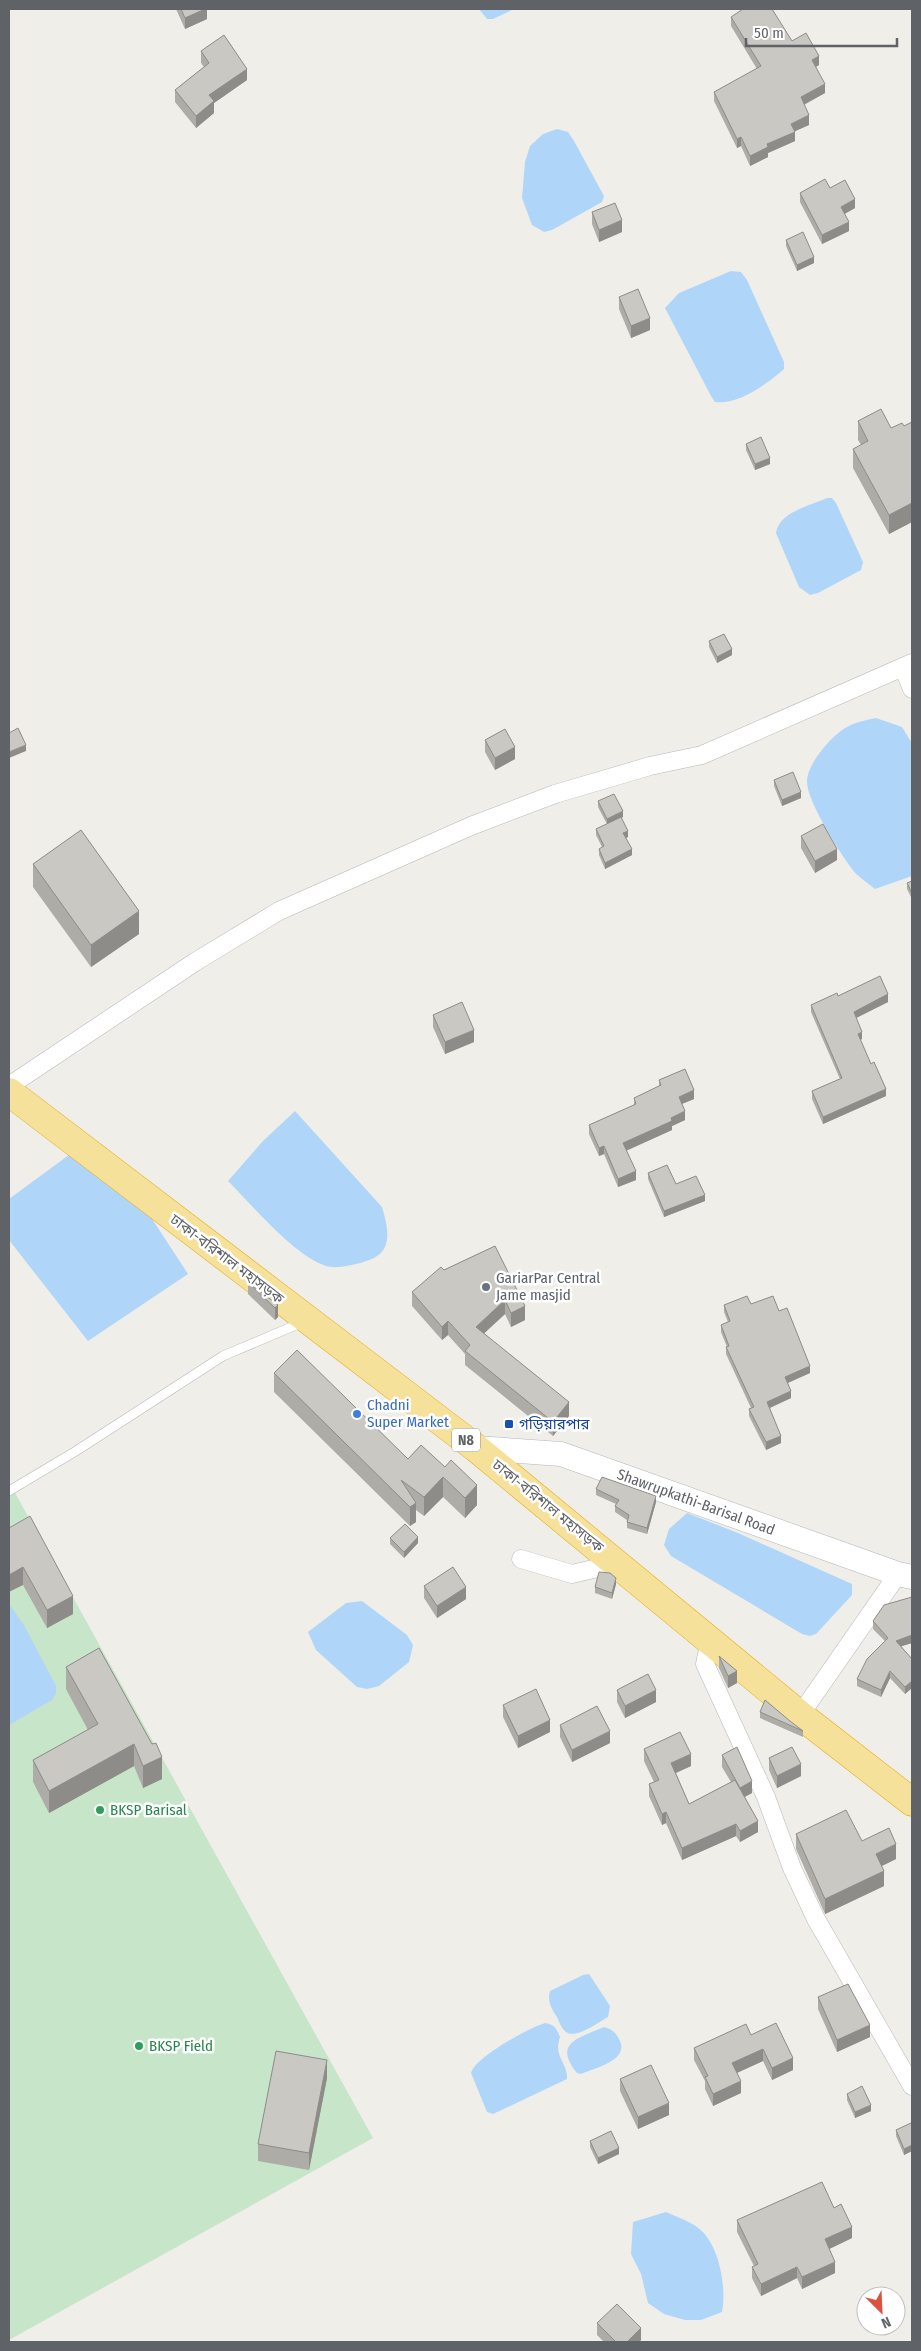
<svg xmlns="http://www.w3.org/2000/svg" width="921" height="2351" font-family="'Fira Sans Condensed','Noto Sans Bengali',sans-serif">
  <style>
    .green { fill: #c7e5c8 }
    .water { fill: #afd6f9 }
    .lines { fill: none; stroke-linecap: round; stroke-linejoin: round }
    .lane-casing { stroke: #b5b7bb; stroke-width: 10 }
    .street-casing { stroke: #b5b7bb; stroke-width: 19 }
    .secondary-casing { stroke: #b4b6bb; stroke-width: 25 }
    .highway-casing { stroke: #e6aa12; stroke-width: 29 }
    .lane { stroke: #fff; stroke-width: 9 }
    .street { stroke: #fff; stroke-width: 18 }
    .secondary { stroke: #fff; stroke-width: 24 }
    .highway { stroke: #f5e19a; stroke-width: 28 }
    .wall { fill: #adaca7 }
    .shaded-wall { fill: #8d8c88 }
    .building { fill: #c9c8c2; stroke: #8d8c88 }
    .worship-dot { fill: #6b7280; stroke: #fff; stroke-width: 2 }
    .shop-dot { fill: #3f7fe0; stroke: #fff; stroke-width: 2 }
    .transit-dot { fill: #1a4fb4; stroke: #fff; stroke-width: 2 }
    .leisure-dot { fill: #2e9e5b; stroke: #fff; stroke-width: 2 }
    .labels { text-anchor: middle; dominant-baseline: central; stroke-width: 5; stroke-linejoin: round; paint-order: stroke }
    .shield { fill: #fff; stroke: #8f9195; stroke-width: 1 }
    .shield-label { font-size: 14px; font-weight: bold; fill: #5f6267 }
    .street-label { font-size: 15px; fill: #5f6267; stroke: #fff }
    .worship-label { font-size: 15px; fill: #5b616d; stroke: #fff; text-anchor: start }
    .shop-label { font-size: 15px; fill: #366cbe; stroke: #fff; text-anchor: start }
    .transit-label { font-size: 15px; fill: #164399; stroke: #fff; text-anchor: start }
    .leisure-label { font-size: 15px; fill: #27864d; stroke: #fff; text-anchor: start }
  </style>
  <rect width="100%" height="100%" fill="#f0eee8"/>
  <path class="green" d="M9 1482 373 2138 9 2340Z"/>
  <g class="water">
    <path d="M479 9H514L493 19H487Z"/>
    <path d="M557 129 568 132 574 141 604 196 602 202 552 230 544 232 532 225 522 198 525 162 530 146 543 134Z"/>
    <path d="M731 271 741 272 747 280 784 362V369C767 384 738 405 715 402L711 396 665 308 679 293Z"/>
    <path d="M827 498H832L836 503 863 562 861 570 818 593 810 595 799 587 776 533C779 512 809 506 827 498Z"/>
    <path d="M876 718 902 727 912 743V876L875 889C868 883 858 877 852 869 840 853 806 800 807 781 807 764 833 734 847 727 856 722 866 720 876 718Z"/>
    <path d="M295 1111 382 1207C387 1224 394 1248 374 1258 364 1263 337 1270 326 1266 294 1256 252 1205 228 1181L263 1141Z"/>
    <path d="M73 1152 124 1176 188 1274 88 1341 9 1240V1199Z"/>
    <path d="M687 1513 738 1533 852 1584V1595L816 1634 810 1636 802 1634 671 1556 664 1545 669 1529Z"/>
    <path d="M362 1601 407 1635 413 1645 409 1662 379 1686 367 1689 357 1687 316 1650 308 1632 346 1603Z"/>
    <path d="M9 1604 24 1625 56 1686V1693L52 1700 9 1725Z"/>
    <path d="M589 1974 610 2006 608 2017C599 2022 574 2041 565 2031 561 2028 559 2021 557 2017 551 2008 547 2001 550 1991L583 1975Z"/>
    <path d="M545 2023C554 2024 557 2029 560 2037 553 2058 568 2062 567 2079L493 2114 487 2112 471 2073C475 2057 529 2028 545 2023Z"/>
    <path d="M604 2027C612 2029 616 2033 619 2039 631 2060 595 2068 581 2074L577 2073C552 2042 580 2038 604 2027Z"/>
    <path d="M666 2212C675 2216 686 2220 694 2225 719 2239 727 2287 722 2312L701 2320H685L664 2314 648 2303 641 2274 631 2254 633 2222Z"/>
  </g>
  <g class="lines">
    <defs>
      <path id="lane" d="M9 1491 76 1451 223 1356 303 1322"/>
      <g id="street">
        <path d="M903 667 912 689"/>
        <path d="M9 1086 195 962 279 911 471 826 555 794 650 766 702 755 912 663"/>
        <path d="M521 1559 572 1574 606 1566H621"/>
        <path d="M710 1640 705 1664 766 1797 792 1868 816 1919 912 2086"/>
        <path d="M800 1715 898 1574"/>
      </g>
      <path id="secondary" d="M476 1448 561 1454 898 1574 912 1577"/>
      <path id="highway" d="M9 1092 476 1448 800 1715 912 1802"/>
    </defs>
    <use href="#lane" class="lane-casing"/>
    <use href="#street" class="street-casing"/>
    <use href="#secondary" class="secondary-casing"/>
    <use href="#highway" class="highway-casing"/>
    <use href="#lane" class="lane"/>
    <use href="#street" class="street"/>
    <use href="#secondary" class="secondary"/>
    <use href="#highway" class="highway"/>
  </g>
  <g class="wall">
    <path d="M176 9H207V19L185 29Z"/>
    <path d="M731 17 792 41 819 65 816 67 825 93 804 105 809 125 795 131V141L768 153V157L750 166 741 146 737 148 714 101V92L757 69 731 26Z"/>
    <path d="M201 51 247 80 214 103V113L196 128 175 102V90L204 67 201 63Z"/>
    <path d="M830 188 855 208 844 214 849 231 822 244 800 202V193Z"/>
    <path d="M592 212 622 232 599 242 592 224Z"/>
    <path d="M786 240 814 263 797 271 786 246Z"/>
    <path d="M619 297 650 330 631 338 619 309Z"/>
    <path d="M858 421 891 428 904 426 912 422V522L889 534 853 468V449L861 445 858 440Z"/>
    <path d="M746 444 770 464 755 470 746 450Z"/>
    <path d="M709 641 732 655 717 663 709 647Z"/>
    <path d="M485 740 515 759 495 770 485 752Z"/>
    <path d="M774 780 801 798 782 806 774 786Z"/>
    <path d="M598 801 623 817 621 818 628 837 626 838 632 855 605 869 599 855V849L602 847 596 835V829L607 824 598 807Z"/>
    <path d="M801 836 837 860 815 873 801 848Z"/>
    <path d="M33 864 139 934 91 967 33 887Z"/>
    <path d="M912 881V899L907 889V883Z"/>
    <path d="M838 996 888 1002 856 1018 862 1039 860 1040 871 1064 886 1096 823 1124 812 1099V1091L840 1079 811 1012V1005Z"/>
    <path d="M433 1015 474 1042 445 1054 433 1027Z"/>
    <path d="M659 1080 694 1099 682 1104 685 1120 672 1126V1130L626 1151 636 1180 618 1187 604 1154 599 1156 589 1134V1125L634 1105V1098L659 1087Z"/>
    <path d="M648 1173 676 1184 705 1201 664 1217 648 1179Z"/>
    <path d="M495 1246 525 1320 511 1327 505 1314 484 1333 569 1416 553 1436 465 1365V1354L448 1335 442 1340 412 1306V1292L444 1270Z"/>
    <path d="M248 1282 278 1305V1317L275 1320 248 1294Z"/>
    <path d="M751 1304 779 1311 810 1373 788 1383 791 1398 770 1408 781 1443 766 1450 749 1416V1409L751 1408 726 1354V1347H727L721 1332V1325L728 1322 724 1312V1305Z"/>
    <path d="M274 1373 408 1459 421 1445 477 1505 465 1518 443 1497 424 1516 416 1510V1522L410 1526 274 1392Z"/>
    <path d="M596 1489 656 1502 647 1534 627 1528V1520L615 1512V1506L616 1504 596 1495Z"/>
    <path d="M9 1528 73 1614 47 1628 23 1585Z"/>
    <path d="M390 1538 418 1543 404 1558 390 1544Z"/>
    <path d="M616 1584 612 1599 595 1593V1587Z"/>
    <path d="M424 1586 466 1599 437 1618 424 1598Z"/>
    <path d="M912 1597V1643L901 1646 912 1659V1688L905 1694 890 1678 881 1697 857 1686V1679L885 1641 873 1629V1621Z"/>
    <path d="M99 1648 162 1779 143 1788 134 1766 49 1813 33 1782V1760L88 1730 66 1689V1667Z"/>
    <path d="M719 1656 737 1683 728 1688 719 1668Z"/>
    <path d="M617 1690 656 1702 625 1718 617 1702Z"/>
    <path d="M503 1705 550 1732 518 1748 503 1717Z"/>
    <path d="M760 1712 803 1731V1737L760 1718Z"/>
    <path d="M560 1725 610 1743 572 1762 560 1737Z"/>
    <path d="M644 1749 691 1766 676 1773 689 1804 731 1782 722 1767V1755L752 1793 745 1797 758 1832 740 1842 736 1836 682 1860 666 1823 662 1825 649 1796V1784L654 1782 644 1761Z"/>
    <path d="M769 1758 801 1776 777 1788 769 1770Z"/>
    <path d="M796 1834 862 1841 896 1859 881 1866 884 1886 825 1914 796 1849Z"/>
    <path d="M818 1997 870 2037 837 2052 818 2009Z"/>
    <path d="M751 2035 793 2070 772 2080 763 2061 737 2073 741 2093 713 2106 705 2089V2081L694 2060V2048Z"/>
    <path d="M327 2078 309 2170 258 2161V2144Z"/>
    <path d="M620 2079 669 2115 638 2129 620 2091Z"/>
    <path d="M847 2094 871 2111 855 2118 847 2100Z"/>
    <path d="M912 2126V2151L904 2155 896 2136V2130Z"/>
    <path d="M590 2141 619 2154 598 2164 590 2147Z"/>
    <path d="M834 2208 852 2238 829 2249 835 2273 802 2289 797 2278 761 2296 752 2278V2267L754 2266 737 2232V2220Z"/>
    <path d="M597 2323 641 2340 639 2342H604L597 2335Z"/>
  </g>
  <g class="shaded-wall">
    <path d="M205 9H207V19L185 29V18Z"/>
    <path d="M819 56V65L812 69V60Z"/>
    <path d="M247 69V80L214 103V113L196 128V116L209 95Z"/>
    <path d="M825 84V93L801 106V97Z"/>
    <path d="M809 115V125L791 133V124Z"/>
    <path d="M795 132V141L768 153V157L750 166V156L767 144Z"/>
    <path d="M741 137V146L737 148V139Z"/>
    <path d="M855 199V208L841 216V207Z"/>
    <path d="M622 220V232L599 242V230Z"/>
    <path d="M849 222V231L822 244V235Z"/>
    <path d="M814 257V263L797 271V265Z"/>
    <path d="M650 318V330L631 338V326Z"/>
    <path d="M770 458V464L755 470V464Z"/>
    <path d="M912 503V522L889 534V515Z"/>
    <path d="M732 649V655L717 663V657Z"/>
    <path d="M26 745V751L9 758V752Z"/>
    <path d="M515 747V759L495 770V758Z"/>
    <path d="M801 792V798L782 806V800Z"/>
    <path d="M623 811V817L607 825V819Z"/>
    <path d="M628 831V837L623 839V833Z"/>
    <path d="M632 849V855L605 869V863Z"/>
    <path d="M837 849V860L815 873V861Z"/>
    <path d="M139 911V934L91 967V945Z"/>
    <path d="M888 994V1002L854 1019V1012Z"/>
    <path d="M474 1030V1042L445 1054V1042Z"/>
    <path d="M862 1032V1039L858 1041V1034Z"/>
    <path d="M886 1089V1096L823 1124V1117Z"/>
    <path d="M694 1090V1099L679 1105V1097Z"/>
    <path d="M685 1111V1120L672 1126V1130L623 1152V1143L671 1118Z"/>
    <path d="M604 1146V1154L599 1156V1148Z"/>
    <path d="M636 1171V1180L618 1187V1179Z"/>
    <path d="M705 1195V1201L664 1217V1211Z"/>
    <path d="M505 1300V1314L476 1341V1327Z"/>
    <path d="M278 1305V1317L275 1320V1308Z"/>
    <path d="M525 1306V1320L511 1327V1313Z"/>
    <path d="M448 1321V1335L442 1340V1327Z"/>
    <path d="M810 1366V1373L785 1384V1377Z"/>
    <path d="M791 1391V1398L767 1409V1402Z"/>
    <path d="M569 1402V1416L553 1436V1422Z"/>
    <path d="M781 1436V1443L766 1450V1442Z"/>
    <path d="M443 1477V1497L424 1516V1497Z"/>
    <path d="M477 1485V1505L465 1518V1498Z"/>
    <path d="M656 1496V1502L647 1534V1528Z"/>
    <path d="M416 1503V1522L410 1526V1507Z"/>
    <path d="M418 1537V1543L404 1558V1552Z"/>
    <path d="M23 1567V1585L9 1592V1575Z"/>
    <path d="M616 1578V1584L612 1599V1593Z"/>
    <path d="M466 1587V1599L437 1618V1606Z"/>
    <path d="M73 1596V1614L47 1628V1610Z"/>
    <path d="M912 1635V1643L896 1648V1641Z"/>
    <path d="M737 1671V1683L728 1688V1676Z"/>
    <path d="M890 1671V1678L881 1697V1690Z"/>
    <path d="M912 1681V1688L905 1694V1687Z"/>
    <path d="M656 1690V1702L625 1718V1706Z"/>
    <path d="M550 1720V1732L518 1748V1736Z"/>
    <path d="M610 1731V1743L572 1762V1750Z"/>
    <path d="M134 1744V1766L49 1813V1791Z"/>
    <path d="M691 1754V1766L671 1775V1763Z"/>
    <path d="M162 1757V1779L143 1788V1766Z"/>
    <path d="M801 1764V1776L777 1788V1776Z"/>
    <path d="M752 1781V1793L740 1799V1788Z"/>
    <path d="M666 1812V1823L662 1825V1814Z"/>
    <path d="M758 1821V1832L740 1842V1831Z"/>
    <path d="M736 1824V1836L682 1860V1848Z"/>
    <path d="M896 1844V1859L876 1869V1854Z"/>
    <path d="M884 1871V1886L825 1914V1899Z"/>
    <path d="M870 2025V2037L837 2052V2040Z"/>
    <path d="M763 2049V2061L732 2075V2063Z"/>
    <path d="M793 2058V2070L772 2080V2068Z"/>
    <path d="M327 2060V2078L309 2170V2153Z"/>
    <path d="M741 2081V2093L713 2106V2094Z"/>
    <path d="M669 2103V2115L638 2129V2117Z"/>
    <path d="M871 2105V2111L855 2118V2112Z"/>
    <path d="M912 2145V2151L904 2155V2149Z"/>
    <path d="M619 2148V2154L598 2164V2158Z"/>
    <path d="M852 2227V2238L825 2251V2239Z"/>
    <path d="M835 2262V2273L802 2289V2277Z"/>
    <path d="M797 2267V2278L761 2296V2284Z"/>
    <path d="M641 2328V2340L639 2342H627Z"/>
  </g>
  <g class="building">
    <path d="M181 9H205L185 18Z"/>
    <path d="M743 9H772L792 41 806 33 819 56 812 60 825 84 801 97 809 115 791 124 795 132 767 144 768 147 750 156 741 137 737 139 714 92 761 66 731 17Z"/>
    <path d="M224 35 247 69 209 95 214 101 196 116 175 90 209 63 201 51Z"/>
    <path d="M825 179 830 188 845 180 855 199 841 207 849 222 822 235 800 193Z"/>
    <path d="M615 203 622 220 599 230 592 212Z"/>
    <path d="M803 232 814 257 797 265 786 240Z"/>
    <path d="M638 289 650 318 631 326 619 297Z"/>
    <path d="M881 409 891 428 902 423 904 426 912 422V503L889 515 853 449 868 441 858 421Z"/>
    <path d="M761 437 770 458 755 464 746 444Z"/>
    <path d="M724 634 732 649 717 657 709 641Z"/>
    <path d="M18 728 26 745 9 752V733Z"/>
    <path d="M505 729 515 747 495 758 485 740Z"/>
    <path d="M793 772 801 792 782 800 774 780Z"/>
    <path d="M614 794 623 811 607 819 598 801Z"/>
    <path d="M621 817 628 831 623 833 632 849 605 863 599 849 604 846 596 829Z"/>
    <path d="M823 824 837 849 815 861 801 836Z"/>
    <path d="M81 830 139 911 91 945 33 864Z"/>
    <path d="M912 881V893L907 883Z"/>
    <path d="M880 976 888 994 854 1012 862 1032 858 1034 871 1064 874 1062 886 1089 823 1117 812 1091 842 1078 811 1005 837 993 838 996Z"/>
    <path d="M462 1002 474 1030 445 1042 433 1015Z"/>
    <path d="M685 1069 694 1090 679 1097 685 1111 671 1118 672 1121 623 1143 636 1171 618 1179 604 1146 599 1148 589 1125 636 1104 634 1098 661 1085 659 1080Z"/>
    <path d="M667 1165 676 1184 696 1176 705 1195 664 1211 648 1173Z"/>
    <path d="M495 1246 525 1306 511 1313 505 1300 476 1327 569 1402 553 1422 465 1351 470 1345 448 1321 442 1327 412 1292 441 1267 444 1270Z"/>
    <path d="M248 1282 278 1305 275 1308Z"/>
    <path d="M747 1296 751 1304 773 1296 779 1311 787 1308 810 1366 785 1377 791 1391 767 1402 781 1436 766 1442 749 1409 754 1407 726 1347 729 1346 721 1325 730 1321 724 1305Z"/>
    <path d="M297 1350 408 1459 421 1445 445 1467 451 1460 477 1485 465 1498 443 1477 424 1497 401 1480 416 1503 410 1507 274 1373Z"/>
    <path d="M602 1477 656 1496 647 1528 627 1522 629 1515 615 1506 619 1500 596 1489Z"/>
    <path d="M30 1516 73 1596 47 1610 23 1567 9 1575V1528Z"/>
    <path d="M405 1524 418 1537 404 1552 390 1538Z"/>
    <path d="M453 1567 466 1587 437 1606 424 1586Z"/>
    <path d="M599 1572 610 1573 616 1578 612 1593 595 1587Z"/>
    <path d="M912 1597V1635L896 1641 912 1659V1681L905 1687 890 1671 881 1690 857 1679 867 1659 888 1638 873 1621 884 1605Z"/>
    <path d="M99 1648 152 1744 156 1743 162 1757 143 1766 134 1744 49 1791 33 1760 98 1724 66 1667Z"/>
    <path d="M719 1656 737 1671 728 1676Z"/>
    <path d="M648 1674 656 1690 625 1706 617 1690Z"/>
    <path d="M536 1689 550 1720 518 1736 503 1705Z"/>
    <path d="M765 1700 790 1721 803 1731 760 1712Z"/>
    <path d="M597 1706 610 1731 572 1750 560 1725Z"/>
    <path d="M680 1732 691 1754 671 1763 689 1804 735 1780 758 1821 740 1831 736 1824 682 1848 666 1812 662 1814 649 1784 659 1780 644 1749Z"/>
    <path d="M737 1747 752 1781 740 1788 722 1755Z"/>
    <path d="M792 1747 801 1764 777 1776 769 1758Z"/>
    <path d="M846 1810 862 1841 889 1828 896 1844 876 1854 884 1871 825 1899 796 1834Z"/>
    <path d="M848 1984 870 2025 837 2040 818 1997Z"/>
    <path d="M776 2023 793 2058 772 2068 763 2049 732 2063 741 2081 713 2094 705 2077 708 2076 694 2048 746 2024 751 2035Z"/>
    <path d="M276 2051 327 2060 309 2153 258 2144Z"/>
    <path d="M651 2065 669 2103 638 2117 620 2079Z"/>
    <path d="M862 2086 871 2105 855 2112 847 2094Z"/>
    <path d="M911 2123 912 2126V2145L904 2149 896 2130Z"/>
    <path d="M611 2131 619 2148 598 2158 590 2141Z"/>
    <path d="M822 2182 834 2208 841 2204 852 2227 825 2239 835 2262 802 2277 797 2267 761 2284 752 2267 758 2264 737 2220Z"/>
    <path d="M617 2304 641 2328 627 2342H616L597 2323Z"/>
  </g>
  <circle class="worship-dot" cx="486" cy="1287" r="5"/>
  <circle class="shop-dot" cx="357" cy="1414" r="5"/>
  <rect class="transit-dot" x="504" y="1419" width="10" height="10" rx="2.5"/>
  <g class="leisure-dot">
    <circle cx="100" cy="1810" r="5"/>
    <circle cx="139" cy="2046" r="5"/>
  </g>
  <g class="labels">
    <rect class="shield" x="452" y="1428.5" width="28" height="23" rx="4"/>
    <g class="shield-label">
      <text x="466" y="1440">N8</text>
    </g>
    <g class="street-label">
      <text transform="translate(227 1259) rotate(37)">ঢাকা-বরিশাল মহাসড়ক</text>
      <text transform="translate(696 1502) rotate(20)">Shawrupkathi-Barisal Road</text>
      <text transform="translate(548 1506) rotate(39)">ঢাকা-বরিশাল মহাসড়ক</text>
    </g>
    <g class="worship-label">
      <text x="496" y="1278">GariarPar Central<tspan x="496" dy="17">Jame masjid</tspan></text>
    </g>
    <g class="shop-label">
      <text x="367" y="1405">Chadni<tspan x="367" dy="17">Super Market</tspan></text>
    </g>
    <g class="transit-label">
      <text x="519" y="1424">গড়িয়ারপার</text>
    </g>
    <g class="leisure-label">
      <text x="110" y="1810">BKSP Barisal</text>
      <text x="149" y="2046">BKSP Field</text>
    </g>
  </g>
  <rect width="921" height="2351" fill="none" stroke="#5f6267" stroke-width="20"/>
  <g transform="translate(881 2311) rotate(156)"><circle r="24" fill="#ffffff" stroke="#bfc0c2"/>
  <path d="M0-4L9 19L0 12L-9 19Z" fill="#dc5241"/>
  <text y="-8" font-size="14" font-weight="bold" text-anchor="middle" fill="#5f6267">N</text>
  </g>
  <path d="M746 38v8h151v-8" fill="none" stroke="#5f6267" stroke-width="2.5"/>
  <text x="754" y="38" font-size="15" fill="#5f6267" stroke="#ffffff" stroke-width="4" paint-order="stroke">50 m</text>
</svg>
